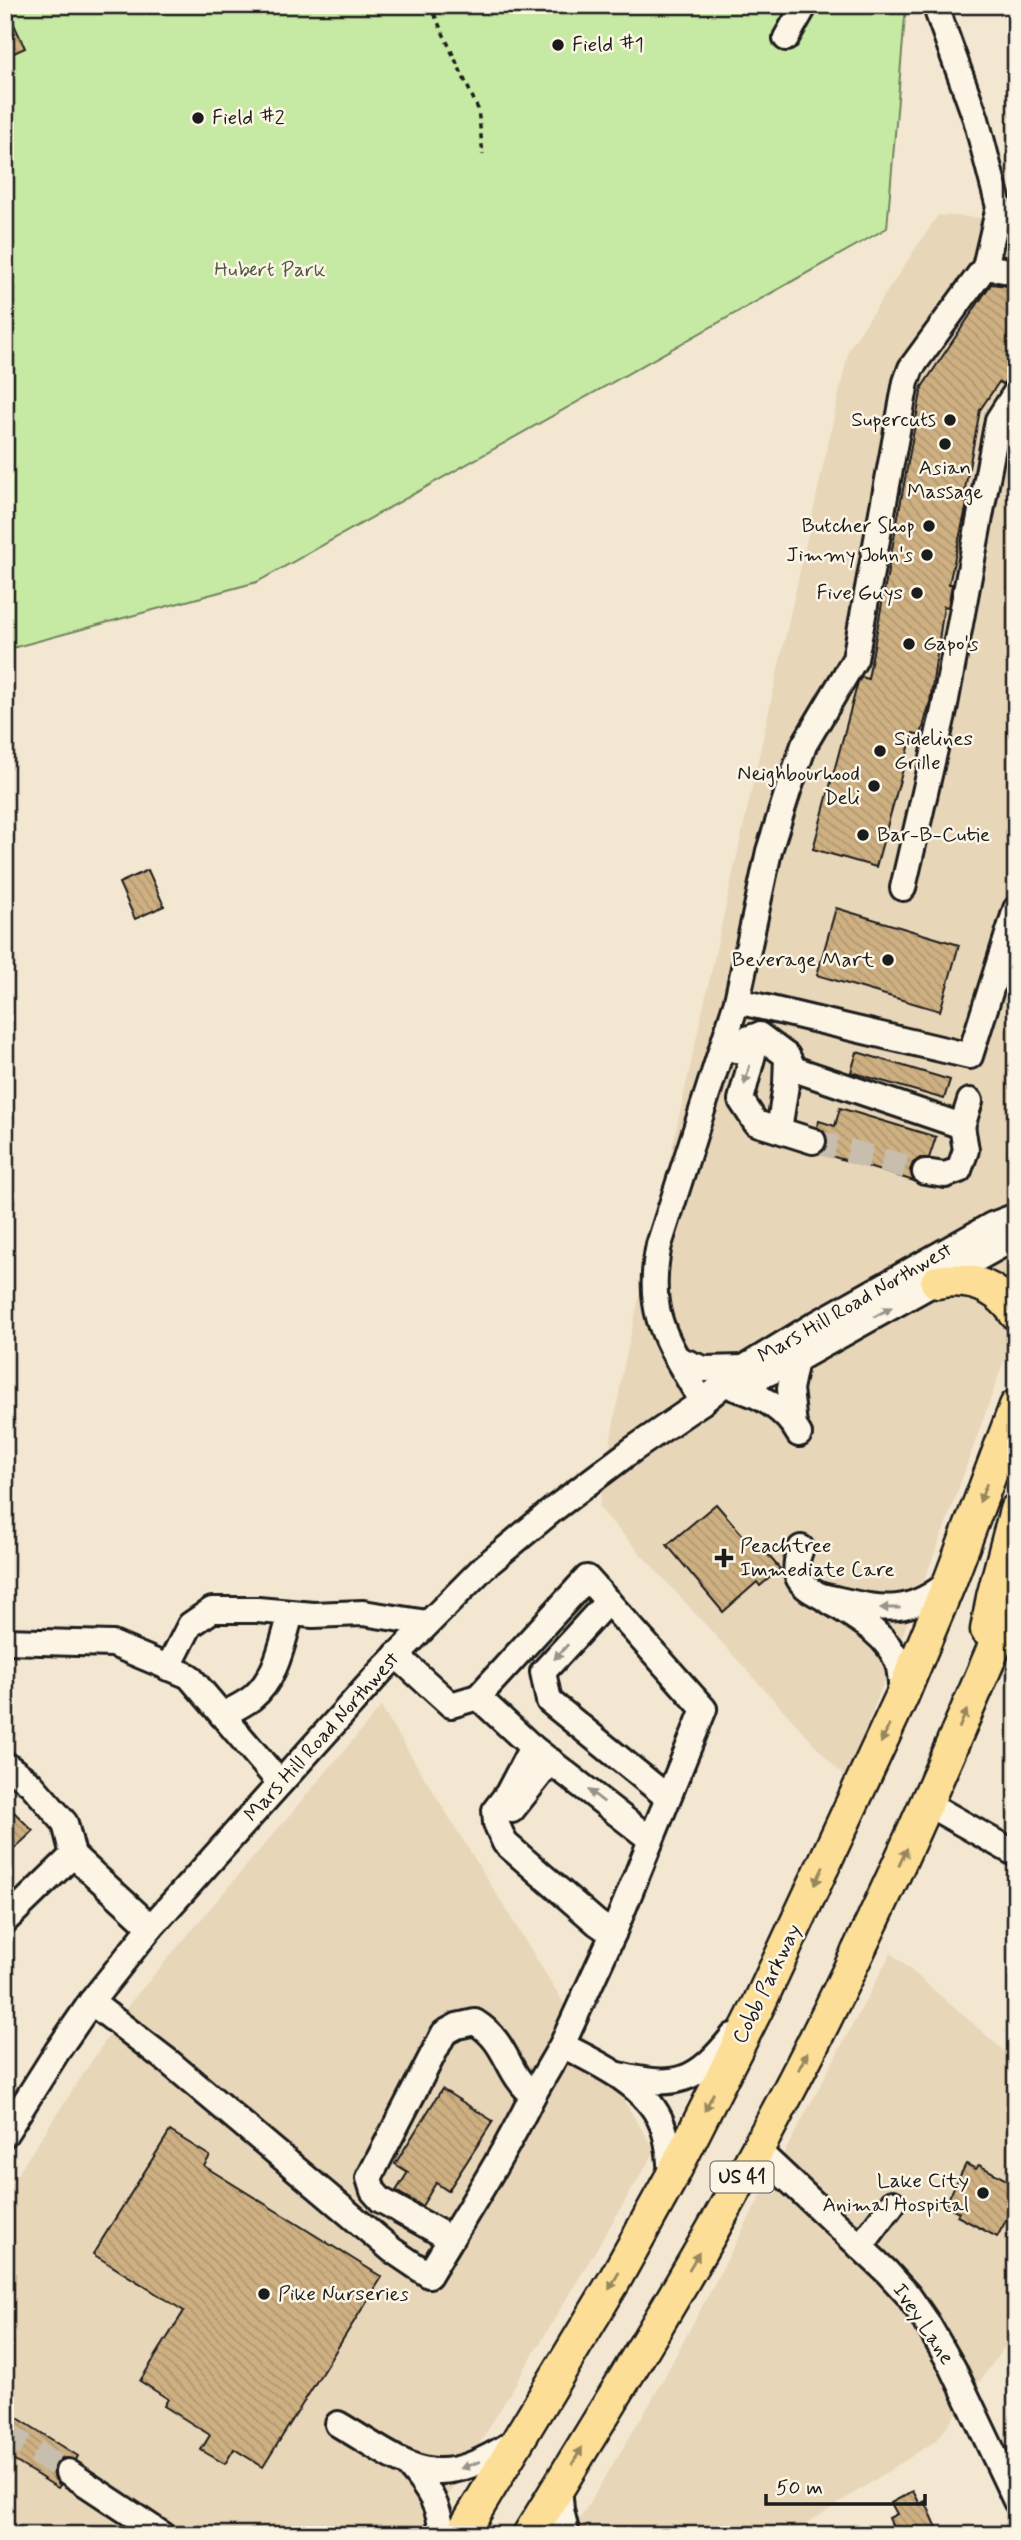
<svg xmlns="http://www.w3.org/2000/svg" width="1021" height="2540" font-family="Mynerve,sans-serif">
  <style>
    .built { fill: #e8d6b9 }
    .park { fill: #c6eaa3; stroke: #718360; stroke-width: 2 }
    .building { fill: url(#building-back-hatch); stroke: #1c1c1c; stroke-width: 2 }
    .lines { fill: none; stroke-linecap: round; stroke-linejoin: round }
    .minor-tunnel { stroke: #c8bead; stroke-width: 24; stroke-dasharray: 24 12; stroke-linecap: butt }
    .minor-casing { stroke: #1c1c1c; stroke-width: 30 }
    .major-casing { stroke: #1c1c1c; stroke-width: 37 }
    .path { stroke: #1c1c1c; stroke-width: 3.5; stroke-dasharray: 5 5; stroke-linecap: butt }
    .minor { stroke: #fcf5e5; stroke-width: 24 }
    .major { stroke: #fcde96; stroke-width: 32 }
    .oneway { fill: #97938b }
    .oneway2 { fill: #97875f }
    .poi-dot { fill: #1c1c1c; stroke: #fcf5e5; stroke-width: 2.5 }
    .labels { text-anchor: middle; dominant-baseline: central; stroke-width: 5; stroke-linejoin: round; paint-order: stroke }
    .shield { fill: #fcf5e5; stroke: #5f5d58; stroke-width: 2 }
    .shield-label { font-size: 19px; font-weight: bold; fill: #1c1c1c }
    .poi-label { font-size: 21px; fill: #1c1c1c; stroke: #fcf5e5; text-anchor: start }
    .park-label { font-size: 21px; fill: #4f5a44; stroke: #fcf5e5 }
    .street-label { font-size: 21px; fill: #1c1c1c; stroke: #fcf5e5 }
  </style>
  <defs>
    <pattern id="building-back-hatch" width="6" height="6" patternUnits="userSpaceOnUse" patternTransform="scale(1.75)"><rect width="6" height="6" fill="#ceb082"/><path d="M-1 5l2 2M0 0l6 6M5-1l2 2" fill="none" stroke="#b09770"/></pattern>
  </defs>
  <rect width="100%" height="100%" fill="#f3e7d1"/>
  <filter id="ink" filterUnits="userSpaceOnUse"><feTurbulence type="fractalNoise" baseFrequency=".0143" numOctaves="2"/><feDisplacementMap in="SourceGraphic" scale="14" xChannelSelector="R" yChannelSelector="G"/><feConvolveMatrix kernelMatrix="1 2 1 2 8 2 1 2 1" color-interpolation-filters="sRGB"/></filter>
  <g filter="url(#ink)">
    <g class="built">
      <path d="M938 215 1016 220V1327L943 1532 846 1779 599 1508 623 1370 849 349Z"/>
      <path d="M381 1707 655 2151 425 2535H5V2193L130 2003Z"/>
      <path d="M891 1953 1016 2061V2331L937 2440 789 2535H570L652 2400Z"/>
    </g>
    <path class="park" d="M5 5H906L887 228 257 582 5 650Z"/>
    <g class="building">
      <path d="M5 5 25 48 5 57Z"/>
      <path d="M991 284 1016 287V366L1003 384 999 382 980 410 964 494 969 495 949 584H952L948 607 944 606 930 702 921 735 913 733 876 867 813 849 858 682 862 677 868 679 922 387Z"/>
      <path d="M148 870 164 906 135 919 119 883Z"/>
      <path d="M836 908 959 945 940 1011 817 975Z"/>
      <path d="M857 1052 950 1080 944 1099 851 1072Z"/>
      <path d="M840 1108 936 1137 929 1158H920L913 1163 910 1170 914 1181 821 1153 827 1146 828 1138 824 1132 817 1127 819 1121 835 1126Z"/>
      <path d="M716 1504 752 1546 757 1542 780 1569 760 1586 757 1582 723 1612 667 1545Z"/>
      <path d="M5 1803 33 1831 5 1858Z"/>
      <path d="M442 2089 493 2121 448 2191 436 2183 422 2206 396 2191 408 2172 395 2164Z"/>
      <path d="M170 2131 210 2156 204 2166 382 2277 263 2467 234 2449 225 2464 201 2450 210 2435 164 2406 168 2399 140 2381 184 2311 93 2254Z"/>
      <path d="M966 2164 976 2169 979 2165 1016 2185V2202L997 2237 957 2216 959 2212 945 2205Z"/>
      <path d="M5 2410 78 2456 76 2460 62 2458 55 2464 53 2472 55 2479 60 2485 58 2488 5 2455Z"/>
      <path d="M913 2491 920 2504 925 2501 938 2530 926 2535H896L889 2518 897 2514 891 2503Z"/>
    </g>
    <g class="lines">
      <g class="minor-tunnel">
        <path d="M813 1141 925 1172"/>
        <path d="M5 2433 68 2472"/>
      </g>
      <defs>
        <g id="minor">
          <path d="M786 38 805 5"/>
          <path d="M985 267 1016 272"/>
          <path d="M903 888 944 710 998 420 1016 392"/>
          <path d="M737 1001 970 1056 1016 909"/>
          <path d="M723 1047 759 1035 787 1056 794 1069 962 1126 970 1101"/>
          <path d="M723 1047 753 1054 741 1100 756 1123 813 1141"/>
          <path d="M779 1130 786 1085 787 1056"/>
          <path d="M925 1172 945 1175 959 1170 966 1150 962 1126"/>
          <path d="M678 1359 704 1369 744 1368"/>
          <path d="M738 1387 796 1360 1016 1237"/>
          <path d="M735 1388C761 1395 786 1410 799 1434"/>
          <path d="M702 1402C669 1343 644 1316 659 1245L737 1001 769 851 788 791 804 745 855 659 906 382 911 368 985 267 999 207 976 119 938 13 937 5"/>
          <path d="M794 1425 790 1389 796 1360"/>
          <path d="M801 1548C791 1573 797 1585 821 1596"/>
          <path d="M608 1601 543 1672 549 1701 667 1797"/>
          <path d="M5 1641 113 1644 189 1676 280 1783"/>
          <path d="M396 1655 451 1705 478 1697 532 1747 650 1839"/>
          <path d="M168 1668 190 1625 212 1610H258L313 1615 363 1613 427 1623"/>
          <path d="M902 1696C901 1685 901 1674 898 1663 886 1631 848 1614 821 1596 874 1607 905 1621 950 1581"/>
          <path d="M478 1697 587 1578 704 1709 613 1934 562 2045C597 2063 647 2085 662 2124 669 2141 670 2160 671 2178"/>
          <path d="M222 1715C232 1710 243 1705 252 1698 277 1678 282 1643 291 1614"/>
          <path d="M532 1747 508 1793 495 1810 496 1823 505 1843 597 1923 613 1934"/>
          <path d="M5 1764 31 1784 65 1823 73 1855"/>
          <path d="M928 1804 1016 1854"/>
          <path d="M512 1810 551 1761"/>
          <path d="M5 1921 73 1855 151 1927"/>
          <path d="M91 2002 169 2062 392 2250 429 2275C465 2215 503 2157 533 2095 505 2072 509 2043 475 2022L457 2026 444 2033 369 2178 373 2191 381 2200 451 2239"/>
          <path d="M619 2075C677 2089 696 2082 733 2036"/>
          <path d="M533 2095 562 2045"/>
          <path d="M5 2134 58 2050 91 2002 151 1927 381 1671 484 1567 555 1508 632 1450 702 1402 744 1368 816 1324 992 1225 1016 1216"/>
          <path d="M757 2150 887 2272 908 2295 926 2321 953 2368 1016 2501"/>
          <path d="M860 2247 893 2203"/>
          <path d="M338 2424C414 2469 434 2495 517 2440"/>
          <path d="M410 2467C427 2487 441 2507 442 2535"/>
          <path d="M68 2472 163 2535"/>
          <path d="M559 2486 561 2510 567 2535"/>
        </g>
        <g id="major">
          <path d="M937 1282C970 1276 998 1287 1016 1314"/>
          <path d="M987 1630 993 1597 1016 1510"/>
          <path d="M461 2535 614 2281 671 2178 757 2008 902 1696 950 1581 1016 1406"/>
          <path d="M529 2535C607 2408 686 2281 757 2150 855 1971 936 1784 1016 1596"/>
        </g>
      </defs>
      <use href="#minor" class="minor-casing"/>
      <use href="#major" class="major-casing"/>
      <path class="path" d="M430 5 478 109 483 155"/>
      <use href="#minor" class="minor"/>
      <use href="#major" class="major"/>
    </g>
    <defs><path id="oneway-solid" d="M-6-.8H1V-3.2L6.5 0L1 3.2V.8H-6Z" transform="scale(1.75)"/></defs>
    <g class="oneway">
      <use href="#oneway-solid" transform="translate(747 1075) rotate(105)"/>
      <use href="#oneway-solid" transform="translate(883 1312) rotate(-29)"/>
      <use href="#oneway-solid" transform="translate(890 1608) rotate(180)"/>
      <use href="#oneway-solid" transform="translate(561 1652) rotate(133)"/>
      <use href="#oneway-solid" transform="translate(596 1796) rotate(-142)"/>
      <use href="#oneway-solid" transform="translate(470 2465) rotate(160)"/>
    </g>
    <g class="oneway2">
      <use href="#oneway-solid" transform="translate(983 1493) rotate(111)"/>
      <use href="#oneway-solid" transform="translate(963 1719) rotate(-67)"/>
      <use href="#oneway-solid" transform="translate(885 1734) rotate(115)"/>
      <use href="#oneway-solid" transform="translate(903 1857) rotate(-65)"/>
      <use href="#oneway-solid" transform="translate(819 1876) rotate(115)"/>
      <use href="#oneway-solid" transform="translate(803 2061) rotate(-63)"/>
      <use href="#oneway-solid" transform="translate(709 2102) rotate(117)"/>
      <use href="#oneway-solid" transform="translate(694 2261) rotate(-60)"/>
      <use href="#oneway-solid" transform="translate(614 2281) rotate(120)"/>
      <use href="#oneway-solid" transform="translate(577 2456) rotate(-59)"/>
    </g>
  </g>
  <g class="poi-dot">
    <circle cx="558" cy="45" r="7"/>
    <circle cx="198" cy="118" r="7"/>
    <circle cx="950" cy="420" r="7"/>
    <circle cx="945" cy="444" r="7"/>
    <circle cx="929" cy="526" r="7"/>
    <circle cx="927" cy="555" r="7"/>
    <circle cx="917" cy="593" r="7"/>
    <circle cx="909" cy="644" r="7"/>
    <circle cx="880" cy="751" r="7"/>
    <circle cx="874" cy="786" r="7"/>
    <circle cx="863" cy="835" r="7"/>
    <circle cx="888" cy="960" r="7"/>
    <path d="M720.5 1547.5h7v7h7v7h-7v7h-7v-7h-7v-7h7z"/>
    <circle cx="983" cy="2193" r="7"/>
    <circle cx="264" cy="2294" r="7"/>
  </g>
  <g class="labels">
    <rect class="shield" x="710.5" y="2161.5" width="63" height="31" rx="5"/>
    <g class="shield-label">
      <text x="742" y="2177">US 41</text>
    </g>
    <g class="poi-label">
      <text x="572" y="45">Field #1</text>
      <text x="212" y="118">Field #2</text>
      <text x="936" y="420" text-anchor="end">Supercuts</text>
      <text x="945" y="468" text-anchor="middle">Asian<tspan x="945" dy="24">Massage</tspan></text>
      <text x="915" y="526" text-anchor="end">Butcher Shop</text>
      <text x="913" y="555" text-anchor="end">Jimmy John's</text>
      <text x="903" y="593" text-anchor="end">Five Guys</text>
      <text x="923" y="644">Gapo's</text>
      <text x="894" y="739">Sidelines<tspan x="894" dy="24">Grille</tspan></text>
      <text x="860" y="774" text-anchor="end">Neighbourhood<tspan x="860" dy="24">Deli</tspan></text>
      <text x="877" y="835">Bar-B-Cutie</text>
      <text x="874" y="960" text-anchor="end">Beverage Mart</text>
      <text x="740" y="1546">Peachtree<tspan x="740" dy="24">Immediate Care</tspan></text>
      <text x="969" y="2181" text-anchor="end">Lake City<tspan x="969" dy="24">Animal Hospital</tspan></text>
      <text x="278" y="2294">Pike Nurseries</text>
    </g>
    <g class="park-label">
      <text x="270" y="270">Hubert Park</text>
    </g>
    <g class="street-label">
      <text transform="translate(855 1303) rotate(-30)">Mars Hill Road Northwest</text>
      <text transform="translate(322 1737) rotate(-48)">Mars Hill Road Northwest</text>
      <text transform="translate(767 1984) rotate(-64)">Cobb Parkway</text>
      <text transform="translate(923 2324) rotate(56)">Ivey Lane</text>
    </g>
  </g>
  <rect width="1021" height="2540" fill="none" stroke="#fcf5e5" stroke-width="28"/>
  <rect x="14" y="14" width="993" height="2512" fill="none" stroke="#1c1c1c" stroke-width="2.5" filter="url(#ink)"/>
  <path d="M766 2494v10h159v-10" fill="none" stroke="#1c1c1c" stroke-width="3.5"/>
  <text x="776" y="2494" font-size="21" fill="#1c1c1c" stroke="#fcf5e5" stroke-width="5" paint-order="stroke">50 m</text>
</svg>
